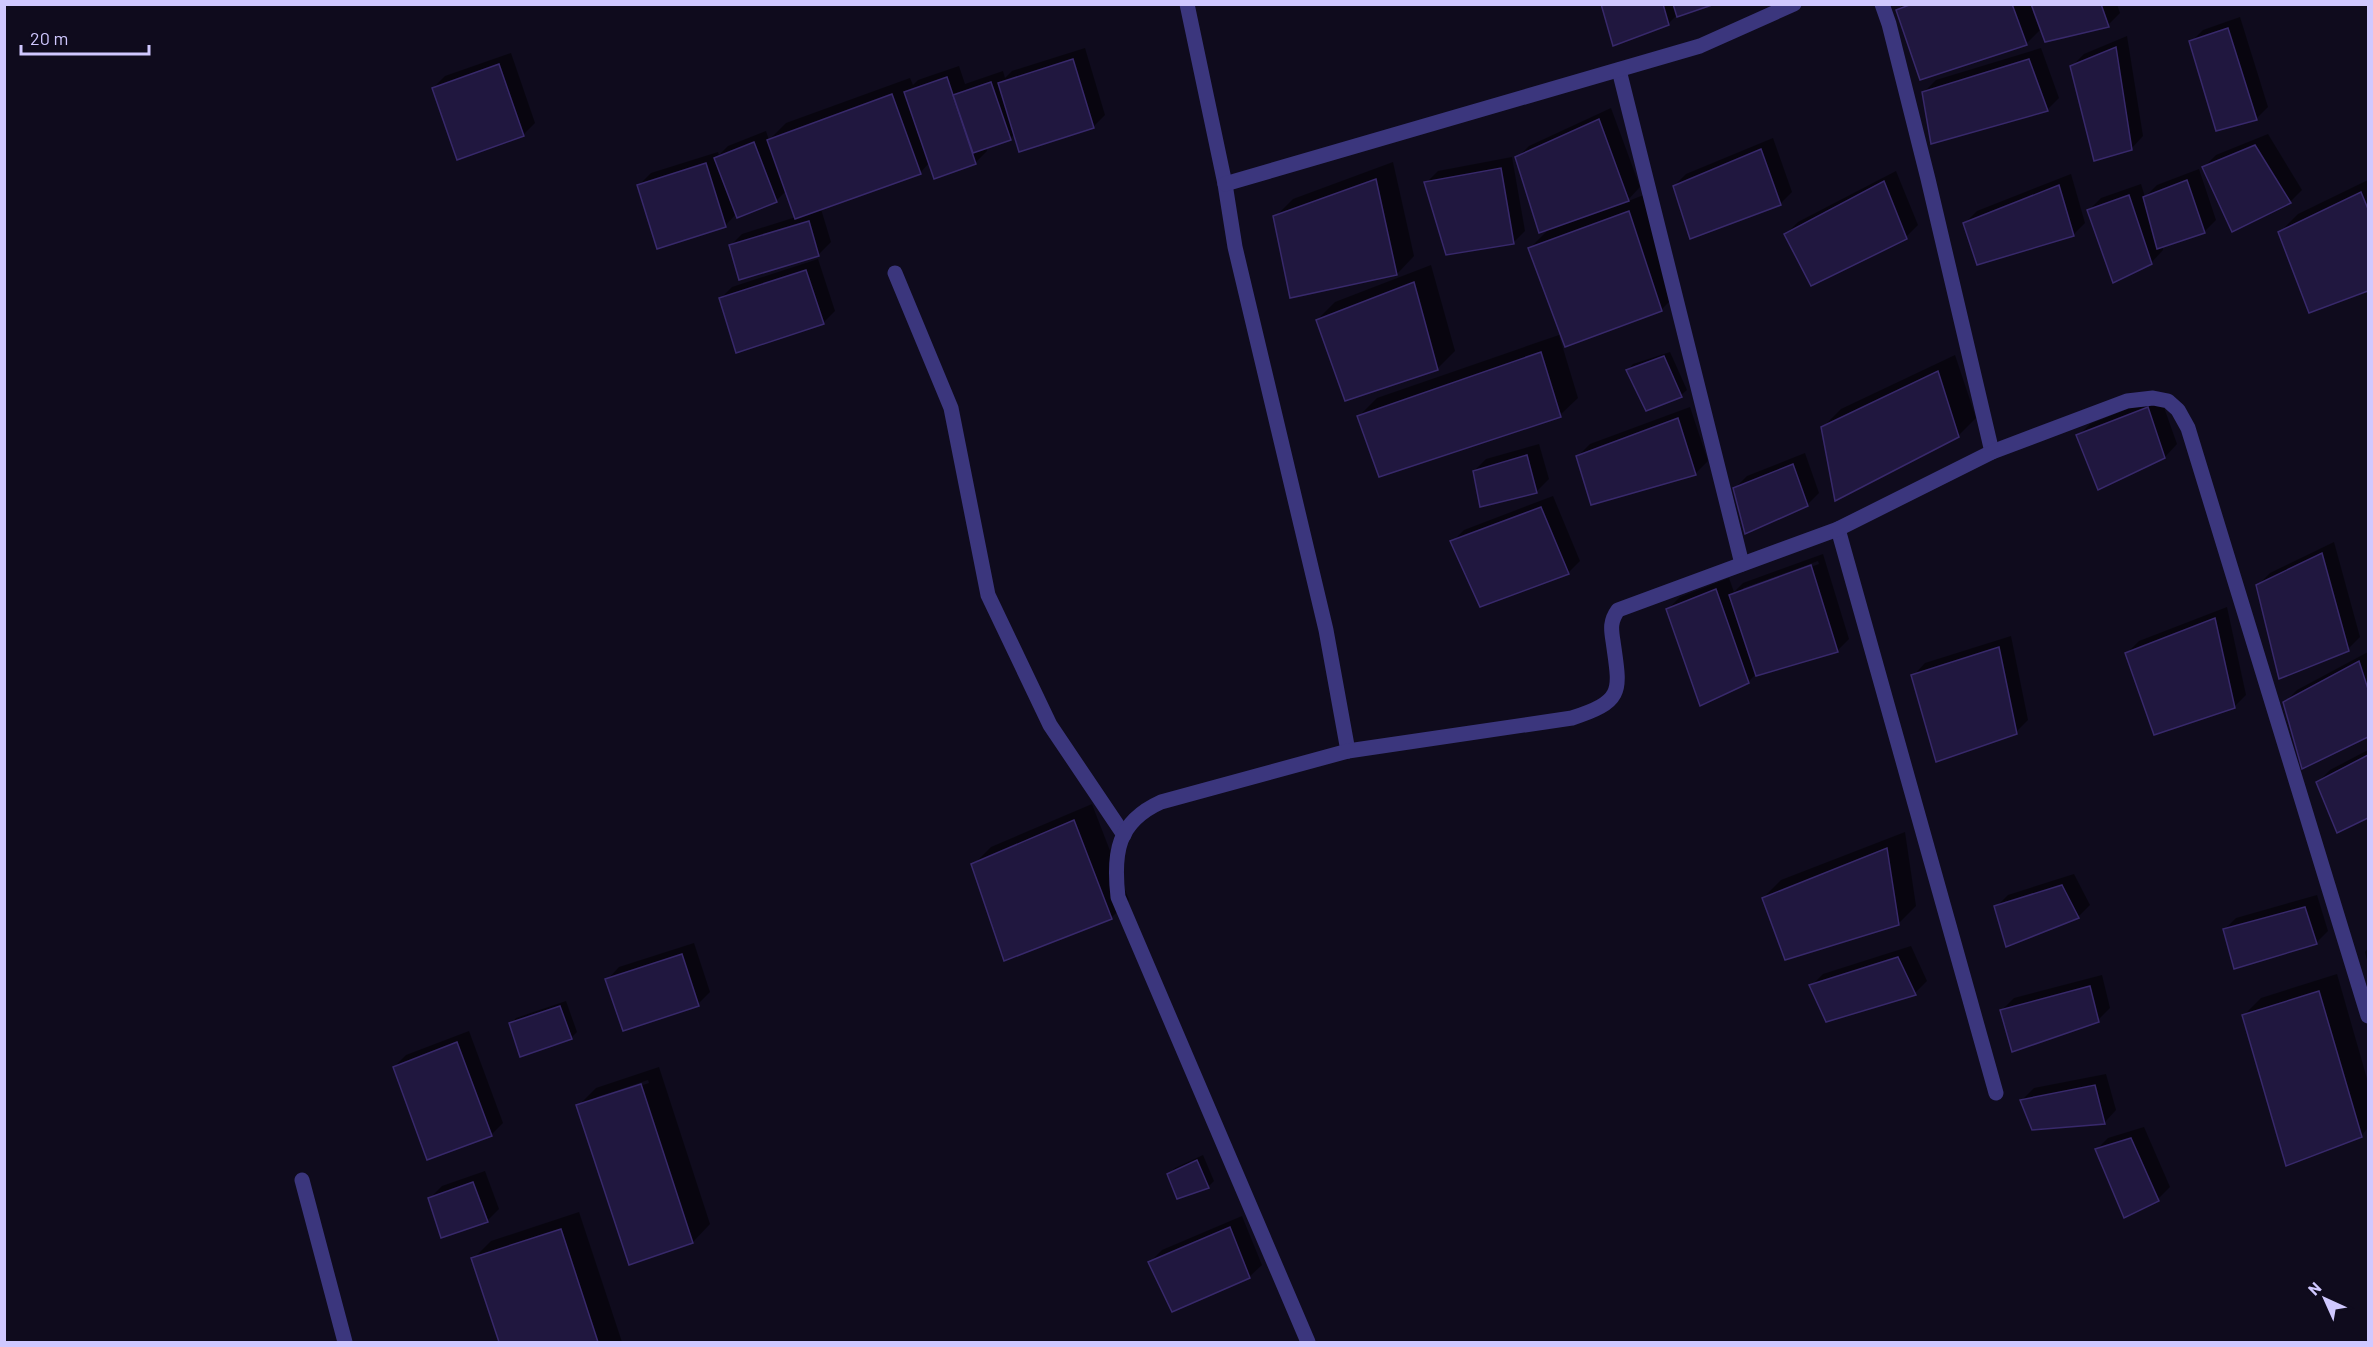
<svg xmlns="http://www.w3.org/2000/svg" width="2373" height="1347" font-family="Barlow,sans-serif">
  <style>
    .shadow { fill: #0007; fill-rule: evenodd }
    .building { fill: #20173f; stroke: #38296b; stroke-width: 1.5 }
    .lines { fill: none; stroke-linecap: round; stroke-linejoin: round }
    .minor { stroke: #3b367d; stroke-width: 15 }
  </style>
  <rect width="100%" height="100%" fill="#0f0b1d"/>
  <g class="shadow">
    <path d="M1602 4H1710L1676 16 1668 24Z"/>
    <path d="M1903 4H2117L2120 13 2108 25 2045 41 2041 29 2026 44 1898 10Z"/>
    <path d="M2240 17 2268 107 2256 119 2191 42 2203 30Z"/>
    <path d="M2127 36 2143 136 2131 149 2072 66 2084 54Z"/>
    <path d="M1085 48 1105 115 1093 127 1015 133 1011 138 986 147 987 151 975 163 930 162 920 173 821 209 831 242 819 254 730 246 742 234 796 217 787 190 776 201 737 213 725 226 639 185 651 173 718 152 719 155 728 146 766 131 769 140 786 123 910 78 913 85 918 80 959 66 965 84 1003 71 1005 78 1012 71Z"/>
    <path d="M2041 48 2059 98 2047 110 1924 92 1936 80Z"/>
    <path d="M511 53 535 123 523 135 433 88 445 76Z"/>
    <path d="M1611 108 1640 187 1626 202 1646 194 1679 292 1661 310 1530 248 1551 227 1517 158 1529 146Z"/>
    <path d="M2268 134 2302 190 2290 202 2233 230 2204 167 2216 155Z"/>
    <path d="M1773 138 1792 192 1780 204 1674 186 1686 174Z"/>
    <path d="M1512 157 1525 231 1513 243 1426 183 1438 171Z"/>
    <path d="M1393 162 1414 256 1397 274 1275 217 1293 199Z"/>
    <path d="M2199 169 2216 220 2204 232 2162 246 2163 250 2151 263 2089 210 2101 198 2141 184 2145 197 2157 185Z"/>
    <path d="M1896 171 1918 225 1906 237 1786 234 1798 222Z"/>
    <path d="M2071 174 2085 223 2073 235 1965 223 1977 211Z"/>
    <path d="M2368 180V289L2310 311 2280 232 2298 214Z"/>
    <path d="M818 259 835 311 823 323 720 299 732 287Z"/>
    <path d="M1431 265 1455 351 1437 369 1317 320 1335 302Z"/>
    <path d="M1559 335 1578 398 1560 415 1359 416 1377 398Z"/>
    <path d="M1670 352 1687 390 1681 395 1647 409 1628 370 1633 364Z"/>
    <path d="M1955 355 1976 418 1958 436 1823 427 1841 409Z"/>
    <path d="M2160 396 2177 444 2165 457 2099 488 2078 436 2090 424Z"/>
    <path d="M1690 407 1708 461 1696 473 1592 504 1578 456 1590 444Z"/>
    <path d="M1539 444 1549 479 1537 491 1474 471 1486 459Z"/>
    <path d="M1805 453 1819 493 1807 505 1735 488 1747 476Z"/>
    <path d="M1553 496 1580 561 1568 573 1452 542 1464 530Z"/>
    <path d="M2334 542 2360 637 2348 649 2258 585 2270 573Z"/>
    <path d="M1823 554 1849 639 1837 651 1755 675 1749 681 1700 703 1668 609 1680 597 1729 578 1734 592 1743 583ZM1818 561 1819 564 1743 591V588Z"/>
    <path d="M2227 607 2246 695 2234 707 2127 653 2139 641Z"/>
    <path d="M2011 636 2028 720 2016 732 1913 676 1925 663Z"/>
    <path d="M2368 652V735L2303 766 2285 702 2297 690Z"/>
    <path d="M2368 750V816L2338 831 2318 782 2330 770Z"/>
    <path d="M1092 804 1129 900 1111 918 973 865 991 847Z"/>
    <path d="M1905 832 1916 906 1898 924 1763 898 1781 880Z"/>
    <path d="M2074 874 2090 905 2078 917 1996 907 2008 895Z"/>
    <path d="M2317 895 2328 931 2316 943 2224 930 2236 918Z"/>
    <path d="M694 943 710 992 698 1004 607 980 619 967Z"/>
    <path d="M1911 946 1927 981 1915 993 1811 986 1823 974Z"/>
    <path d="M2368 948V964L2365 952Z"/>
    <path d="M2337 974 2368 1082V1128L2361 1136 2243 1016 2261 998Z"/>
    <path d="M2102 975 2110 1008 2098 1020 2002 1010 2014 998Z"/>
    <path d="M566 1001 577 1032 571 1038 511 1024 516 1018Z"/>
    <path d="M469 1031 503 1123 491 1135 394 1067 406 1055Z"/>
    <path d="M659 1067 710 1224 693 1242 578 1106 596 1088ZM648 1080 649 1083 597 1100V1097Z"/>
    <path d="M2106 1074 2116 1110 2105 1122 2033 1128 2022 1100 2034 1088Z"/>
    <path d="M2144 1127 2170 1187 2158 1199 2125 1216 2096 1150 2108 1138Z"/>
    <path d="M1203 1155 1214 1181 1208 1187 1169 1174 1175 1168Z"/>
    <path d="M485 1171 499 1209 487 1221 430 1198 442 1186Z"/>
    <path d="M579 1212 622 1342H501L473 1259 491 1241Z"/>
    <path d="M1242 1216 1262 1265 1249 1277 1173 1310 1150 1262 1162 1250Z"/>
  </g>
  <g class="building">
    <path d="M1601 4H1663L1669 25 1613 46Z"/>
    <path d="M1673 4H1715L1677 17Z"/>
    <path d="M1912 4H2012L2027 45 1920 80 1896 10Z"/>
    <path d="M2031 4H2101L2109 27 2045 42Z"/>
    <path d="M2228 28 2257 120 2216 131 2189 41Z"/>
    <path d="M2116 47 2132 150 2094 161 2070 66Z"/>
    <path d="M1073 59 1094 128 1019 152 998 83Z"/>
    <path d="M2029 59 2048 111 1931 144 1922 92Z"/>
    <path d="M499 64 524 136 457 160 432 88Z"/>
    <path d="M947 77 976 164 934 179 904 92Z"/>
    <path d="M991 82 1011 140 973 153 953 95Z"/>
    <path d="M892 94 921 174 795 219 767 140Z"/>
    <path d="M1599 119 1629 201 1539 233 1515 157Z"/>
    <path d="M754 142 777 202 737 218 714 158Z"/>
    <path d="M2255 145 2291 203 2232 232 2202 167Z"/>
    <path d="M1761 149 1781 205 1690 239 1673 186Z"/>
    <path d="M706 163 726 227 657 249 637 185Z"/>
    <path d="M1501 168 1514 244 1446 255 1424 182Z"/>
    <path d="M1376 179 1397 275 1290 298 1273 216Z"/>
    <path d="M2187 180 2205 233 2157 249 2143 197Z"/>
    <path d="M1884 181 1907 239 1811 286 1784 234Z"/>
    <path d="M2059 185 2074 236 1977 265 1963 223Z"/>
    <path d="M2361 192 2368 209V291L2309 313 2278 232Z"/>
    <path d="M2129 195 2152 264 2113 283 2087 210Z"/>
    <path d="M1629 211 1662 311 1565 347 1528 248Z"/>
    <path d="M809 221 819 256 739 280 729 245Z"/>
    <path d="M806 270 824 324 736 353 719 298Z"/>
    <path d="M1414 282 1438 370 1345 401 1316 320Z"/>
    <path d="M1541 352 1561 417 1379 477 1357 416Z"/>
    <path d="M1664 356 1682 397 1646 411 1626 370Z"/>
    <path d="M1938 371 1959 437 1835 501 1821 427Z"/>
    <path d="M2148 407 2165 458 2098 490 2076 435Z"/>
    <path d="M1678 418 1696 475 1591 505 1576 456Z"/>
    <path d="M1527 455 1537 493 1480 507 1473 471Z"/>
    <path d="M1793 464 1808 506 1745 534 1733 488Z"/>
    <path d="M1541 507 1569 574 1480 607 1450 541Z"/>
    <path d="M2322 553 2349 651 2279 679 2256 585Z"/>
    <path d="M1811 565 1838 652 1756 676 1729 595Z"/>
    <path d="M1716 589 1749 683 1700 706 1666 609Z"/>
    <path d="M2215 618 2235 708 2154 735 2125 653Z"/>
    <path d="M1999 647 2017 734 1936 762 1911 675Z"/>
    <path d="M2359 661 2368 689V737L2302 769 2283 702Z"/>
    <path d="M2368 755V818L2337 833 2316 782Z"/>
    <path d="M1074 820 1112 919 1004 961 971 864Z"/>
    <path d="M1887 848 1899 925 1785 960 1762 898Z"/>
    <path d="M2062 885 2079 918 2006 947 1994 906Z"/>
    <path d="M2305 907 2317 944 2234 969 2223 929Z"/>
    <path d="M682 954 699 1006 623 1031 605 979Z"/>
    <path d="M1898 957 1916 995 1826 1022 1809 985Z"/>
    <path d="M2090 986 2099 1022 2012 1052 2000 1010Z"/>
    <path d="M2319 991 2362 1137 2286 1166 2242 1015Z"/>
    <path d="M560 1006 572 1039 520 1057 509 1023Z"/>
    <path d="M457 1042 492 1136 427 1160 393 1067Z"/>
    <path d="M641 1084 693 1243 629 1265 576 1105Z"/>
    <path d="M2095 1085 2105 1124 2032 1130 2020 1100Z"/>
    <path d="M2131 1138 2159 1201 2124 1218 2095 1149Z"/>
    <path d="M1197 1160 1209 1188 1177 1199 1167 1174Z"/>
    <path d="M473 1182 488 1222 441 1238 428 1198Z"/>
    <path d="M1230 1227 1250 1278 1172 1312 1148 1262Z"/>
    <path d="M561 1229 598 1342H499L471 1258Z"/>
  </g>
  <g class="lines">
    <g class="minor">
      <path d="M1187 4 1225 184 1235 247 1326 630 1348 751"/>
      <path d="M1882 4 1889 24 1928 179 1992 452"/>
      <path d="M1619 70 1742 564"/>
      <path d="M1225 184 1700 46 1794 4"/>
      <path d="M895 273 951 408 988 595 1050 725 1124 835"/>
      <path d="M1838 529 1996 1093"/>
      <path d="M302 1180 345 1342"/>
      <path d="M1308 1342 1118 897C1113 853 1117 822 1161 802L1348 751 1572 718C1625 701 1620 691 1613 641 1611 629 1610 621 1618 610L1838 529 1992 452 2127 401 2153 398 2168 401 2178 410 2188 428 2368 1016"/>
    </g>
  </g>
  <rect width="2373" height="1347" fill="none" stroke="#d0c8ff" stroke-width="12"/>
  <g transform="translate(2325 1299) rotate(315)" stroke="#0f0b1d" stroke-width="4.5" paint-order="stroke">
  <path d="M0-4.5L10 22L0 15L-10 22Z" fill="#d0c8ff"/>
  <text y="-9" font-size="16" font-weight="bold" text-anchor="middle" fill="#d0c8ff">N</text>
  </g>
  <path d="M21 45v9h128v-9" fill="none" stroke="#d0c8ff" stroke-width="3"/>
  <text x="30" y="45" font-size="18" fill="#d0c8ff" stroke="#0f0b1d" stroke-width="4.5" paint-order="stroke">20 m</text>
</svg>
